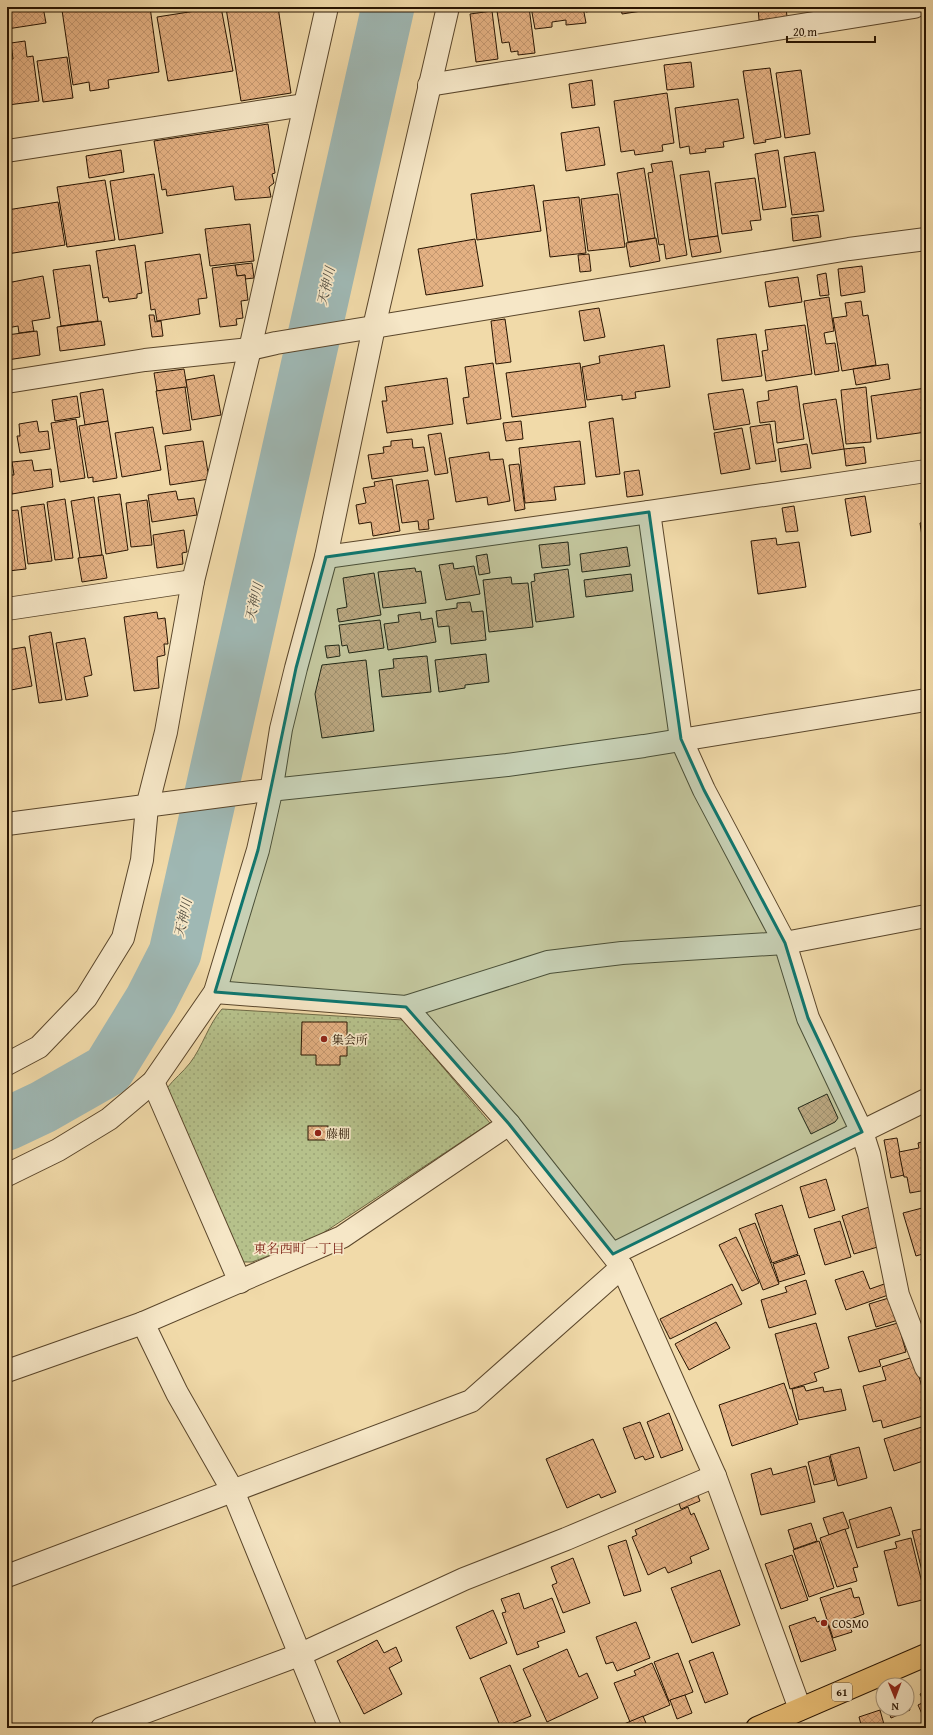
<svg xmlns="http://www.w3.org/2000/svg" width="933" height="1735" font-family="'Gentium Book Plus','Noto Serif JP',serif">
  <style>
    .park { fill: url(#park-dots); stroke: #6f6a46 }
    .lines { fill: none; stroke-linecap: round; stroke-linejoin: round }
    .river { stroke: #9fb8b4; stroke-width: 53 }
    .building { fill: url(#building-cross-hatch); stroke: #281401 }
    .minor-casing { stroke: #5a462b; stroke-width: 24 }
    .primary-casing { stroke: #281401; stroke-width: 24 }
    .minor { stroke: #f6e7c7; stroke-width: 22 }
    .primary { stroke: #e8bd74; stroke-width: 22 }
    .marked { fill: #0f766e; fill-opacity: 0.2; stroke: #0f766e; stroke-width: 3; stroke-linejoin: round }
    .poi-dot { fill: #8f2418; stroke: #f6e7c7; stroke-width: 1.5 }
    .labels { text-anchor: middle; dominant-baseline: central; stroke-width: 3.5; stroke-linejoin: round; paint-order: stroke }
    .shield { fill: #f6e7c7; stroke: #66533c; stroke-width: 1 }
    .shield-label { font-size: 11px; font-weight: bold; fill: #281401 }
    .poi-label { font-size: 12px; fill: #281401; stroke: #f6e7c7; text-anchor: start }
    .water-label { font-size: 13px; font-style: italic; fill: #524d40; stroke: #f6e7c7 }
    .neighbourhood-label { font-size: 13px; fill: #7a1f14; stroke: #f6e7c7 }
  </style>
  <defs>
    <pattern id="park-dots" width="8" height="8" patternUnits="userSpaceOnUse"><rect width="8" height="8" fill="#b6c18b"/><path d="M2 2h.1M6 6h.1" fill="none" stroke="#9ca576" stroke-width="1.8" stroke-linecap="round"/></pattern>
    <pattern id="building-cross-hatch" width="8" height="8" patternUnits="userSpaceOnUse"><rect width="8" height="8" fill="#e4b183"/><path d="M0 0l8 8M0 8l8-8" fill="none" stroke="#c4976f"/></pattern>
  </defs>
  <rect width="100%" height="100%" fill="#f1daa9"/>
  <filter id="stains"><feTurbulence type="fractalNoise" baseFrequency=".005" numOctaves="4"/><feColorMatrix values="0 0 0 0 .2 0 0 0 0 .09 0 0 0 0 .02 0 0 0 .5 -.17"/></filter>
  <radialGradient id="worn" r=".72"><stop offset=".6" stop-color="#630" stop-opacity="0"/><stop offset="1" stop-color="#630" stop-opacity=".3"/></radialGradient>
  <path class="park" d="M222 1009 403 1020 490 1123 314 1239 252 1262H244L238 1255 167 1088C174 1079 183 1072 190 1063 203 1046 208 1025 222 1009Z"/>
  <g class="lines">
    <path class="river" d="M7 1124 43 1107 108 1070 151 1000 175 953 388 7"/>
  </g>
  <g class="building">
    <path d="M7 7H43L46 23 7 29Z"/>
    <path d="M87 7H150L159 72 108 80 109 88 90 91 89 82 73 85 62 10Z"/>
    <path d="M221 7 233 71 168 81 157 17Z"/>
    <path d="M278 7 291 93 241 101 226 8Z"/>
    <path d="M529 7 535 53 518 55V51L511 52 509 42 502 43 497 11Z"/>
    <path d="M531 7H583L586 23 566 25V20L552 22V27L535 29Z"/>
    <path d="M585 7H609L586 12Z"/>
    <path d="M621 7H647L648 10 622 14Z"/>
    <path d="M758 7H786L787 17 759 20Z"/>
    <path d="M492 11 498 59 476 62 470 14Z"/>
    <path d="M25 41 27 57 33 56 39 101 8 105 7 60 13 59 11 43Z"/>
    <path d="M67 57 73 98 43 102 37 61Z"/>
    <path d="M691 62 694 87 667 90 664 65Z"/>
    <path d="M770 68 781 137 765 140 766 142 754 144 743 71Z"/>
    <path d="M801 70 810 134 785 138 776 73Z"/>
    <path d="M592 80 595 105 572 108 569 84Z"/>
    <path d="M667 93 674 143 662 145 663 151 635 155 634 150 621 152 614 101Z"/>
    <path d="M738 99 744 138 723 142 724 147 705 149 706 152 690 154 689 146 680 148 675 108Z"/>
    <path d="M268 124 275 173 272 174 274 183 269 187 271 197 235 200 233 186 167 196 166 189 162 190 154 141Z"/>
    <path d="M599 127 605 165 566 171 561 133Z"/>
    <path d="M121 150 124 172 89 178 86 156Z"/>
    <path d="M778 150 786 207 763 210 755 154Z"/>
    <path d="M815 152 824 211 792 215 784 157Z"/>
    <path d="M672 161 687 255 666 259 664 244 659 245 648 173 653 172 651 164Z"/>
    <path d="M644 168 655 238 628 242 617 173Z"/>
    <path d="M709 171 718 236 689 240 680 175Z"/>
    <path d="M154 174 163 233 119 240 110 181Z"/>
    <path d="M755 178 761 220 750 221 752 230 722 234 715 183Z"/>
    <path d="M105 180 115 240 67 247 57 187Z"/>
    <path d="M534 185 541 231 477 240 471 194Z"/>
    <path d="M618 194 625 247 588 251 581 199Z"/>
    <path d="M579 197 586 253 550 257 543 201Z"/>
    <path d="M58 202 65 245 7 254V210Z"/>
    <path d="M818 215 821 237 793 241 791 218Z"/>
    <path d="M250 224 254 261 210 266 205 229Z"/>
    <path d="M718 236 721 252 692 257 689 240Z"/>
    <path d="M656 238 660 261 630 267 626 243Z"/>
    <path d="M475 239 483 286 426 295 418 249Z"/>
    <path d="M135 245 142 293 137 294V298L109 302 108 297 103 298 96 251Z"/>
    <path d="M200 254 207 298 198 299 200 314 157 321 155 309 151 310 145 262Z"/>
    <path d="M589 254 591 271 580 272 578 255Z"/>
    <path d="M252 263 254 278 245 279V275L237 276 235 265Z"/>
    <path d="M90 265 98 321 61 326 53 270Z"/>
    <path d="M235 265 237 276 245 275 248 300 241 301 243 318 236 319 237 325 220 327 212 268Z"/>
    <path d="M862 266 865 292 841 296 838 269Z"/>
    <path d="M826 273 829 295 820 296 817 275Z"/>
    <path d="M43 276 50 318 32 321 34 331 19 333 18 326 7 328V283Z"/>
    <path d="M798 277 802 302 769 307 765 282Z"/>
    <path d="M829 297 834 331 824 333 826 344 835 343 839 371 815 375 804 301Z"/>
    <path d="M861 301 863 316 868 315 876 365 842 371 833 318 847 316 845 303Z"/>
    <path d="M599 308 605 337 584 341 579 311Z"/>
    <path d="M149 315H154L155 322 161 321 163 336 152 337Z"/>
    <path d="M505 319 511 362 496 364 491 321Z"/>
    <path d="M101 321 105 345 60 351 57 327Z"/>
    <path d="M805 325 812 374 766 381 762 351 768 350 765 330Z"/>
    <path d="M37 331 40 355 7 360V335Z"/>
    <path d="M756 334 762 376 722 381 717 339Z"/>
    <path d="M664 345 670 387 635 392 636 398 622 400V395L587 400 582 367 600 363 599 356Z"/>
    <path d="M493 363 501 419 467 424 463 398 469 397 465 367Z"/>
    <path d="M580 363 586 407 512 417 506 373Z"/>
    <path d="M888 364 890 379 856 385 853 369Z"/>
    <path d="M184 369 187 387 157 391 154 373Z"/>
    <path d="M214 375 221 415 192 420 186 380Z"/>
    <path d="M447 378 453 424 387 433 382 401H387L385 387Z"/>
    <path d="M797 386 804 439 777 443 775 421 760 423 757 402 769 400 768 391Z"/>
    <path d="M185 387 191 430 163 434 156 391Z"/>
    <path d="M866 387 871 442 846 444 841 390Z"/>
    <path d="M926 388V432L877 439 871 396Z"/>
    <path d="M103 389 108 421 85 425 80 393Z"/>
    <path d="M743 389 750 424 714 430 708 394Z"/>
    <path d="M77 396 80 417 55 421 52 400Z"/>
    <path d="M836 399 844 449 812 454 803 404Z"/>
    <path d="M613 418 620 474 596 477 589 422Z"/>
    <path d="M76 419 85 478 60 482 51 423Z"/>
    <path d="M37 421 39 432 48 431 50 449 20 453 17 436H20L19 424Z"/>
    <path d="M108 421 117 478 93 482V477L88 478 79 426Z"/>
    <path d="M521 421 523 439 506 441 503 423Z"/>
    <path d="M770 424 776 461 756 464 750 427Z"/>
    <path d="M153 427 161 470 122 477 115 433Z"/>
    <path d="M742 428 750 469 721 474 714 433Z"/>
    <path d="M441 433 448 473 435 475 428 435Z"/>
    <path d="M412 439 413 448 424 447 428 471 372 479 368 455 384 453 383 447 391 446V441Z"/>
    <path d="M203 441 209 479 170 485 165 446Z"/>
    <path d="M580 441 585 484 554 487 556 500 525 503 519 448Z"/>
    <path d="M807 444 811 468 781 472 778 449Z"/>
    <path d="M864 447 866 463 846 466 844 449Z"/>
    <path d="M489 452 490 460 503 459 510 501 488 505 487 497 456 502 449 458Z"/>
    <path d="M32 460 34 471 51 469 53 487 12 494 9 475H14L12 462Z"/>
    <path d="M519 464 525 509 515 511 509 465Z"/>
    <path d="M639 470 643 495 627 497 624 472Z"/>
    <path d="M392 479 400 531 373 536 371 522 359 524 356 505 366 503 363 488 375 486 374 482Z"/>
    <path d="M428 480 434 519 428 520 429 529 419 530 418 521 402 523 396 485Z"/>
    <path d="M176 491 178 500 194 498 197 515 152 522 148 495Z"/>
    <path d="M120 494 128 550 106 554 98 497Z"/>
    <path d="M865 496 871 532 851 536 845 499Z"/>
    <path d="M94 497 102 555 80 558 71 501Z"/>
    <path d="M65 499 73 558 55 560 47 502Z"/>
    <path d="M147 500 152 545 131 547 126 503Z"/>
    <path d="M44 504 52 561 28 564 21 507Z"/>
    <path d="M794 506 798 531 786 532 782 508Z"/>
    <path d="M18 510 26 569 8 571 7 569V511Z"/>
    <path d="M926 522V563L920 523Z"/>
    <path d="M184 530 187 552 182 553 183 564 157 568 153 535Z"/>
    <path d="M776 538 777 545 799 542 806 587 758 594 751 541Z"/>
    <path d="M568 542 570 565 542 568 539 545Z"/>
    <path d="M627 547 630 566 582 572 580 554Z"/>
    <path d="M487 554 490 573 479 575 476 556Z"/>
    <path d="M103 555 107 578 82 582 78 558Z"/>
    <path d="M453 563 454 569 474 566 480 594 446 600 439 565Z"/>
    <path d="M415 568 416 572 421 571 426 603 383 608 378 572Z"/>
    <path d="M568 569 574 617 536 622 531 582 535 581 534 574Z"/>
    <path d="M374 573 381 615 339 622 337 609 347 607 343 578Z"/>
    <path d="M631 574 633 591 586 597 584 580Z"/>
    <path d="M511 577 512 584 528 583 533 627 489 632 483 580Z"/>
    <path d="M470 602 472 612 483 611 486 640 451 644 449 626 438 627 436 611 457 608V603Z"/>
    <path d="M157 612 158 619 165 618 168 644H164L165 655 157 657 159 688 134 691 124 617Z"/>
    <path d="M420 612 421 620 432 618 436 642 388 650 384 624 399 622 398 615Z"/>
    <path d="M380 620 384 648 349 653 347 645 342 646 339 625Z"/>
    <path d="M51 632 62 700 39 703 29 636Z"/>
    <path d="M85 638 92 675 84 677 88 696 66 700 56 643Z"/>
    <path d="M339 645 340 656 327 658 325 646Z"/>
    <path d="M25 647 32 686 11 690 7 668V650Z"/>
    <path d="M486 654 489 682 465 685V688L439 692 435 660Z"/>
    <path d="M427 656 431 692 382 697 379 670 394 668 393 659Z"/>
    <path d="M366 660 374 731 322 738 315 694 322 665Z"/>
    <path d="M923 970H926V996H925Z"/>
    <path d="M302 1022H347V1056H340V1065H316V1055H301Z"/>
    <path d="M827 1094 838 1118 835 1122 811 1134 798 1108Z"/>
    <rect x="308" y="1126" width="20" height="14"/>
    <path d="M897 1138 904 1175 891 1178 884 1140Z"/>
    <path d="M926 1141V1190L910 1193 907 1177H904L899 1152 919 1148 918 1143Z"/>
    <path d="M826 1179 835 1210 809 1218 800 1187Z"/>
    <path d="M782 1205 798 1254 772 1263 755 1214Z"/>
    <path d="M869 1207 881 1246 854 1254 842 1216Z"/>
    <path d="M926 1207V1253L916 1256 903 1213Z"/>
    <path d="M840 1221 851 1257 825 1265 814 1229Z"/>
    <path d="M755 1223 779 1284 763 1290 739 1229Z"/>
    <path d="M736 1237 759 1283 742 1291 719 1245Z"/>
    <path d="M799 1255 805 1274 779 1282 773 1264Z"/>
    <path d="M926 1258V1279L921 1259Z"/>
    <path d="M863 1271 870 1289 887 1283 891 1294 846 1310 835 1280Z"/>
    <path d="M806 1280 816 1314 769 1328 761 1300 787 1292 785 1287Z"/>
    <path d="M732 1284 742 1304 670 1339 660 1319Z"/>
    <path d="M892 1297 898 1320 876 1327 869 1304Z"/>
    <path d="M716 1322 730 1348 689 1370 675 1344Z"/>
    <path d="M816 1323 829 1368 814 1373 817 1381 790 1389 775 1334Z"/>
    <path d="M898 1323 906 1352 879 1360 881 1366 859 1372 848 1337Z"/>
    <path d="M913 1357 926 1400V1415L883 1428 881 1420 873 1422 863 1386 886 1380 882 1367Z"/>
    <path d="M784 1383 798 1424 732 1446 719 1405Z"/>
    <path d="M804 1386 806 1391 823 1387 824 1392 841 1389 846 1410 799 1420 792 1389Z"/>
    <path d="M669 1413 683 1450 661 1458 647 1422Z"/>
    <path d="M640 1422 654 1457 645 1460 643 1456 635 1459 623 1428Z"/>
    <path d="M925 1426 926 1460 894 1471 884 1439Z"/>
    <path d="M593 1439 616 1492 601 1498 599 1494 567 1508 546 1459Z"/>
    <path d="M859 1447 867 1478 838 1486 830 1455Z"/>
    <path d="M829 1456 835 1480 814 1485 808 1462Z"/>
    <path d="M806 1466 815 1502 761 1515 751 1474 771 1468 773 1475Z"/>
    <path d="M697 1493 700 1501 681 1509 678 1501Z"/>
    <path d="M688 1507 691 1515 694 1513 709 1549 690 1557 692 1563 668 1573 665 1567 648 1575 632 1537 637 1535 635 1530Z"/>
    <path d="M891 1507 900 1535 857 1548 849 1520Z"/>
    <path d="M843 1512 849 1528 829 1535 823 1518Z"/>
    <path d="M811 1523 817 1541 794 1549 788 1530Z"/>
    <path d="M926 1528V1574L923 1575 912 1531Z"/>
    <path d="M845 1529 858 1567 853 1568 857 1581 837 1587 820 1538Z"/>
    <path d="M911 1538 926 1599 898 1606 884 1551 897 1548 895 1542Z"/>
    <path d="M626 1540 641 1591 624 1596 608 1546Z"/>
    <path d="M819 1541 834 1588 809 1597 793 1550Z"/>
    <path d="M792 1555 808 1600 781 1609 765 1564Z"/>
    <path d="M573 1558 590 1603 563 1613 552 1585 557 1583 551 1567Z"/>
    <path d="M720 1570 740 1625 692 1643 671 1588Z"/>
    <path d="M851 1588 854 1598 859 1597 864 1614 848 1620 852 1632 833 1638 820 1598Z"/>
    <path d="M519 1593 524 1609 552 1598 565 1632 537 1642 539 1647 517 1655 502 1613 506 1612 501 1599Z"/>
    <path d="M493 1610 507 1643 470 1659 456 1627Z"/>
    <path d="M815 1617 817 1622 826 1619 836 1650 801 1662 789 1626Z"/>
    <path d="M636 1622 650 1658 617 1671 613 1662 606 1664 596 1637Z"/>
    <path d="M377 1640 384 1653 396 1647 402 1661 389 1668 402 1694 364 1714 337 1661Z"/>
    <path d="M567 1649 579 1677 587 1673 598 1698 547 1722 523 1669Z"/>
    <path d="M713 1652 728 1694 705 1703 689 1661Z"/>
    <path d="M678 1653 693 1692 669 1701 654 1662Z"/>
    <path d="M652 1663 670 1705 630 1722 614 1683 636 1675 634 1671Z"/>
    <path d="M510 1665 531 1716 501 1728 480 1678Z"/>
    <path d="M926 1691V1723L918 1705 924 1702 920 1694Z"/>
    <path d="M685 1695 692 1713 677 1719 670 1700Z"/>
    <path d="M907 1702 910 1710 891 1718 888 1710 907 1709Z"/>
    <path d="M880 1710 885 1728H862L859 1717Z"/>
    <path d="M643 1716 648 1728H626L624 1724Z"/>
  </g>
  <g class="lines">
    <defs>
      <g id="minor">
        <path d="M429 85 914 7"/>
        <path d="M7 151 304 105"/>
        <path d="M7 382 145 360 250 349 276 343 849 249 926 239"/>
        <path d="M649 512 681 739 704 790 785 943 808 1018 862 1132 869 1154 898 1295 926 1368"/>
        <path d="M326 557 649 512 926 471"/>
        <path d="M7 609 193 581"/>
        <path d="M7 824 252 792 507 765 644 746 926 700"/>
        <path d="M215 992 406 1007 548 962 622 953 785 943 926 916"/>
        <path d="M406 1007 509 1124 622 1267 715 1476 800 1709"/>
        <path d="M7 1064 39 1047 86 998 123 938 142 860 147 807 166 732 193 581 250 349 327 7"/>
        <path d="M153 1082 240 1282"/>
        <path d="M7 1175 58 1150 109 1119 153 1082 215 992 258 850 271 792 281 729 296 668 326 557 374 327 448 7"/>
        <path d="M613 1254 926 1100"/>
        <path d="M143 1323 177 1393 233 1491 330 1728"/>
        <path d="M7 1371 143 1323 342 1237 509 1124"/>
        <path d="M7 1576 471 1401 622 1267"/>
        <path d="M102 1728 299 1655 464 1579 566 1539 715 1476"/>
      </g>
      <path id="primary" d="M757 1728 926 1655"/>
    </defs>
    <use href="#minor" class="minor-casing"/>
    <use href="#primary" class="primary-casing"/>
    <use href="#minor" class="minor"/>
    <use href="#primary" class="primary"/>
  </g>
  <path class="marked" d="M649 512 681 739 704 790 785 943 808 1018 862 1132 613 1254 509 1124 406 1007 215 992 258 850 296 668 326 557Z"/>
  <g class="poi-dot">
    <circle cx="324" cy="1039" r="4"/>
    <circle cx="318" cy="1133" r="4"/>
    <circle cx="824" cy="1623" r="4"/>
  </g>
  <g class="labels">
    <rect class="shield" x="832" y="1683" width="20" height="18" rx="3"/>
    <g class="shield-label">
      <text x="842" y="1692">61</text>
    </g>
    <g class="poi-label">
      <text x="332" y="1039">集会所</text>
      <text x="326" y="1133">藤棚</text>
      <text x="832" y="1623">COSMO</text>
    </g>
    <g class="water-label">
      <text transform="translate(326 286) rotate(-77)">天神川</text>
      <text transform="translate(254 602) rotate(-77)">天神川</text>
      <text transform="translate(183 918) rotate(-77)">天神川</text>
    </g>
    <g class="neighbourhood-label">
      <text x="299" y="1248">東名西町一丁目</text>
    </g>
  </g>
  <rect width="933" height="1735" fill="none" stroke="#f1daa9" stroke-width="24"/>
  <rect x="8" y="8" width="917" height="1719" fill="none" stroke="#281401" stroke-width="2"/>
  <rect x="12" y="12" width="909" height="1711" fill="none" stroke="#281401"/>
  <g transform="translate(895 1697) rotate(179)"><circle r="19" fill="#f6e7c7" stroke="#a49378"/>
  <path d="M0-3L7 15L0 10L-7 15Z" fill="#8f2418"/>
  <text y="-6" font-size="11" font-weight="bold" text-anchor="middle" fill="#281401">N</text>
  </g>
  <path d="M787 36v6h88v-6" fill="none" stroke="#281401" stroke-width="2"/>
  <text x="793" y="36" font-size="12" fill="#281401" stroke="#f6e7c7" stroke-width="3" paint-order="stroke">20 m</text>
  <rect width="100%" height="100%" filter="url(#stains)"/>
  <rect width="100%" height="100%" fill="url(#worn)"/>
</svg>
